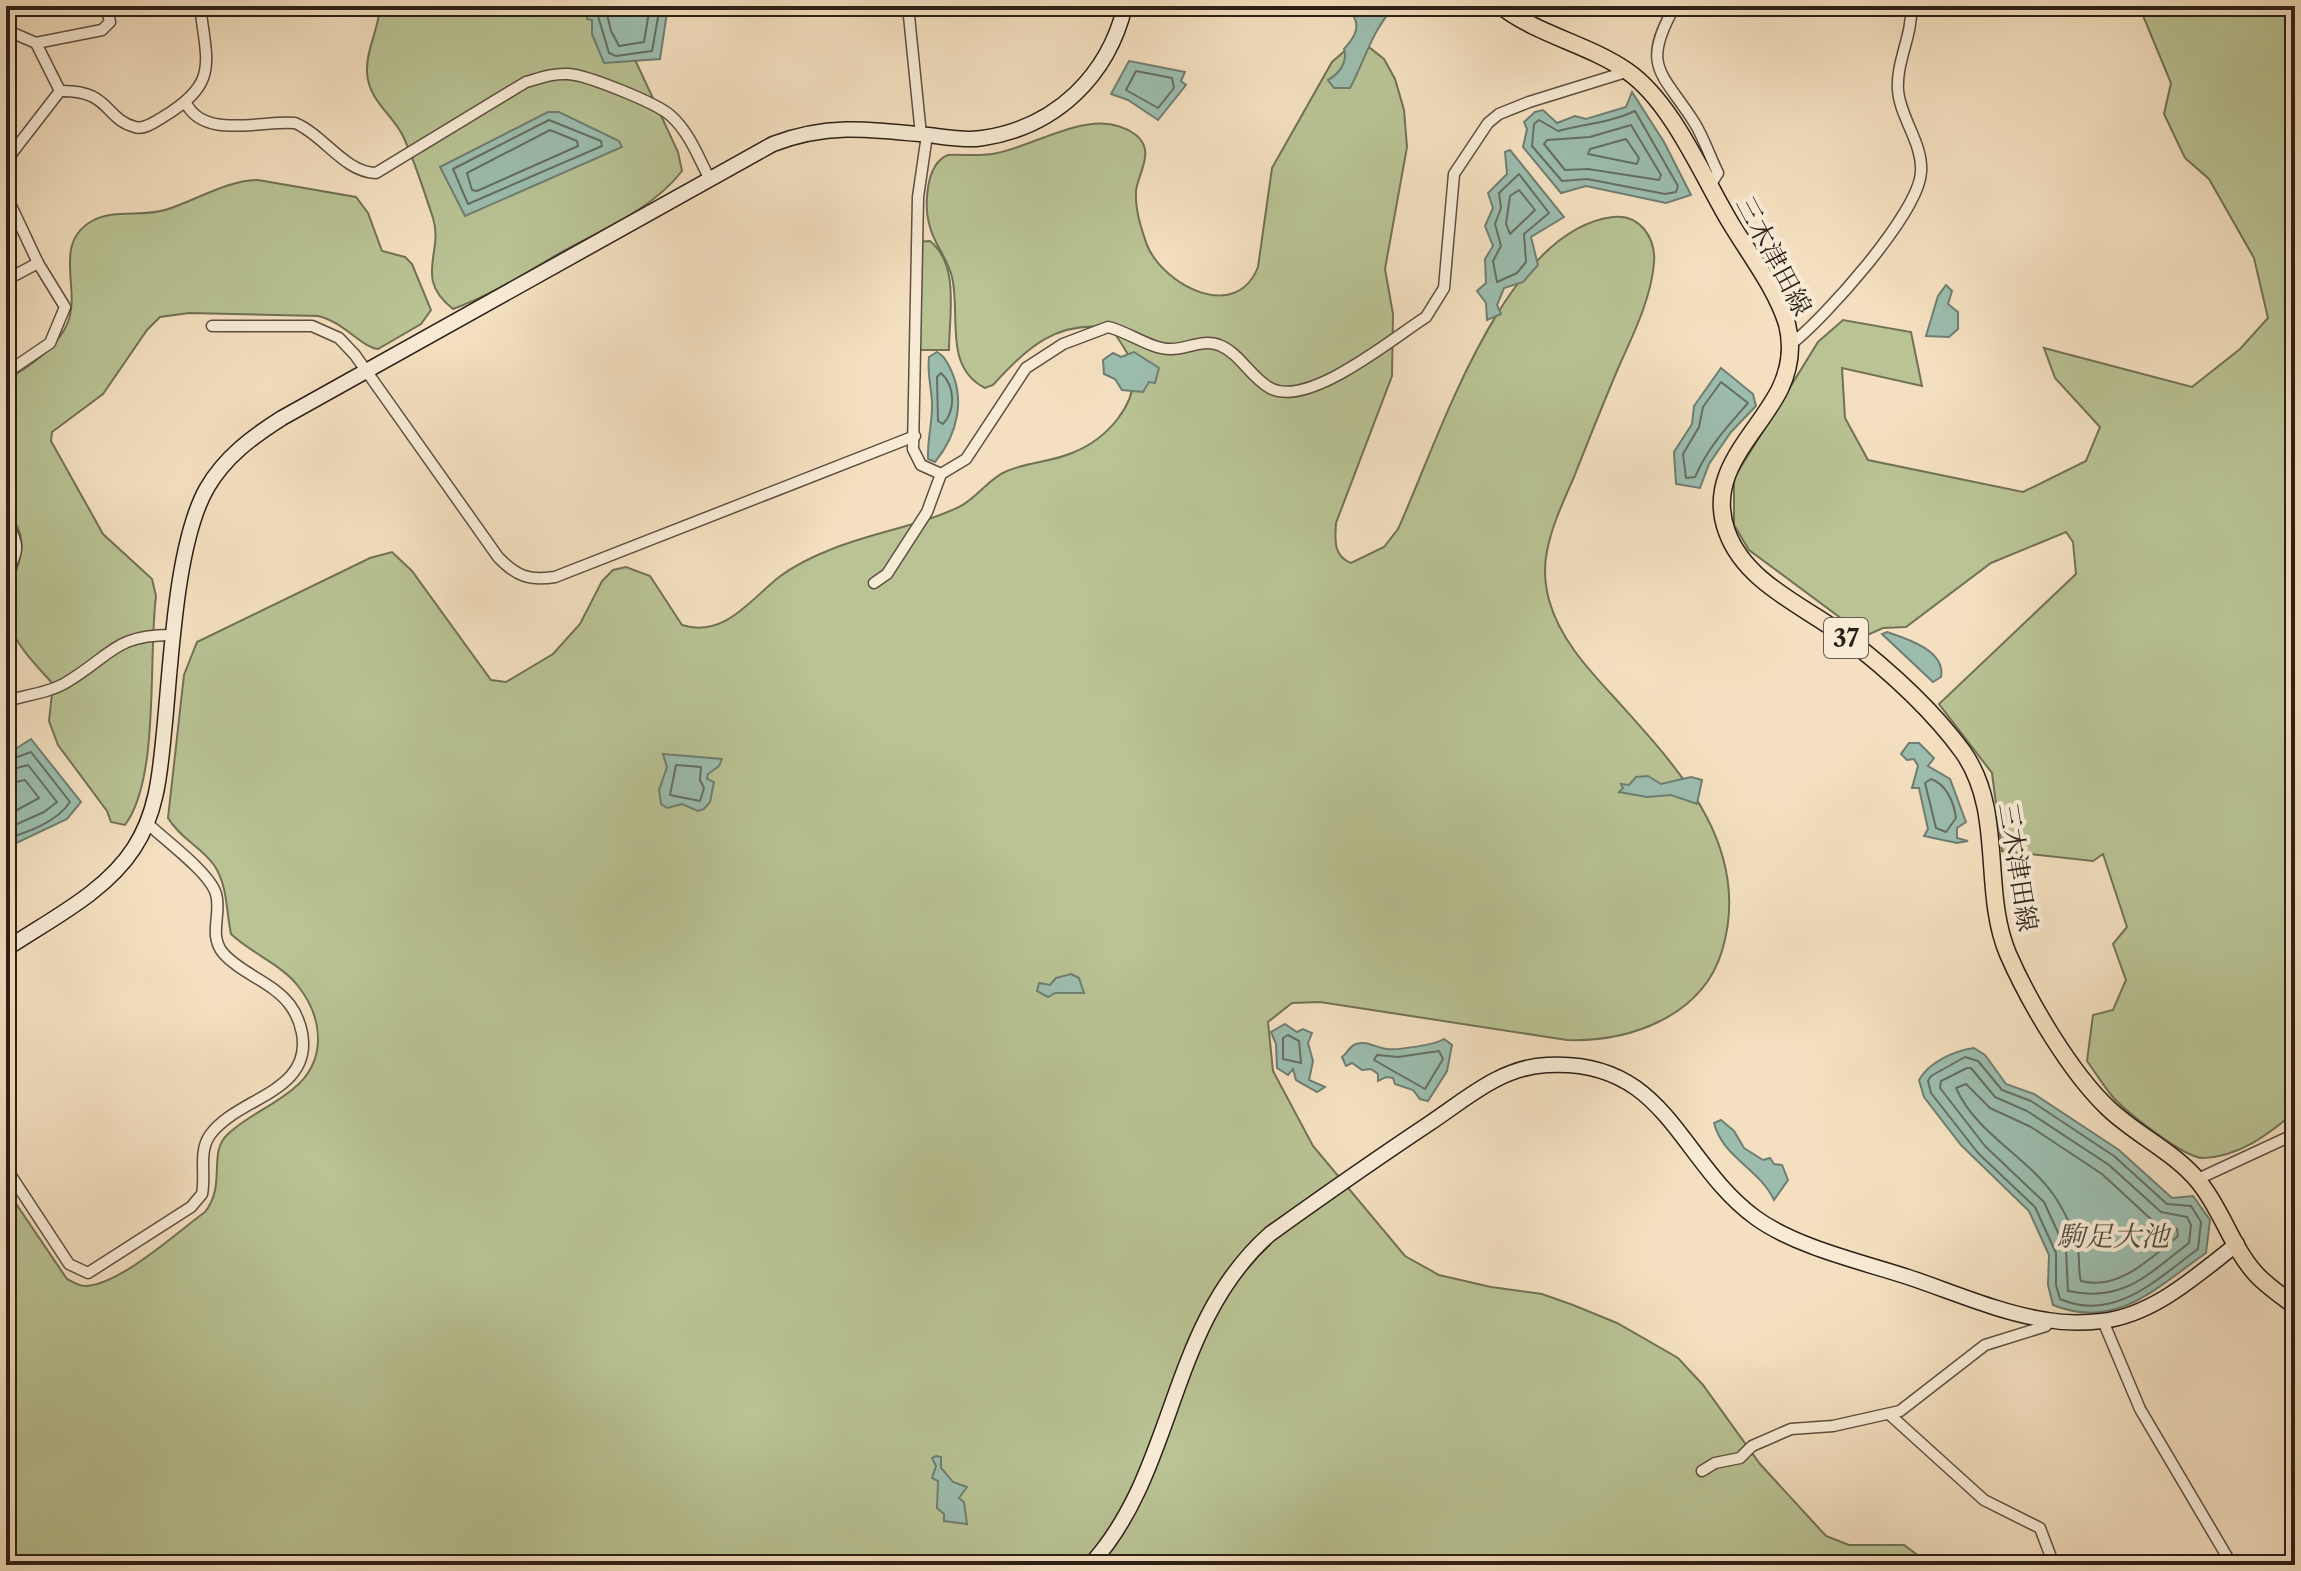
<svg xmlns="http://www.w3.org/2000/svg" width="2301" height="1571" font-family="'Libre Caslon Text','Noto Serif JP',serif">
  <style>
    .green { fill: #b9c394; stroke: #727156; stroke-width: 2 }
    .water { fill: #9cbdae; stroke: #6f7e72; stroke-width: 2 }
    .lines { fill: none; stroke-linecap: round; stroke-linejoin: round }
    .shore { stroke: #646e62; stroke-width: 2 }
    .street-casing { stroke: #5e4f41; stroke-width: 13 }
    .secondary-casing { stroke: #2c1f17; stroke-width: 17 }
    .primary-casing { stroke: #2c1f17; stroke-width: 19 }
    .street { stroke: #f8ebd6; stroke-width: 10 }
    .secondary { stroke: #f8ebd6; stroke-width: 14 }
    .primary { stroke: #f4e0c0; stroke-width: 16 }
    .labels { text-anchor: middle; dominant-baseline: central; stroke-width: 8; stroke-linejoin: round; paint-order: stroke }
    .shield { fill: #f8ebd6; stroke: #695c50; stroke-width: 2 }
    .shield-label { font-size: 24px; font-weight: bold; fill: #2c1f17 }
    .street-label { font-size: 26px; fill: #2c1f17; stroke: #f8ebd6 }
    .water-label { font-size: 28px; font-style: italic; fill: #4e4e44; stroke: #f8ebd6 }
  </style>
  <rect width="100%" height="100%" fill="#f4e0c0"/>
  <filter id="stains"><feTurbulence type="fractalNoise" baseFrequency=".0025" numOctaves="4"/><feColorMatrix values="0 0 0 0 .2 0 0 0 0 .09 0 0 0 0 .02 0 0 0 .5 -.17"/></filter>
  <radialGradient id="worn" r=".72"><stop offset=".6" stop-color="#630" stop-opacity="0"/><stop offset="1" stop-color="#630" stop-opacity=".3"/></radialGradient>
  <g class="green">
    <path d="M380 6H610L678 152 682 171C652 210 601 230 558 254 524 274 491 295 453 309 413 278 444 253 433 218 424 191 415 162 403 136 392 114 368 100 367 72 366 49 379 29 380 6Z"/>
    <path d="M2139 6H2295V1112C2269 1134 2239 1157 2203 1158 2184 1158 2125 1111 2112 1096 2103 1085 2095 1072 2087 1061L2093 1015 2113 1010 2126 980 2113 944 2127 927 2103 854 2093 861 2002 851 1992 773 1939 704 2076 574 2073 542 2066 532 1991 563 1906 627 1883 628 1865 636 1749 550 1734 525V478L1818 342 1843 320 1911 332 1922 386 1842 368 1845 418 1868 460 2023 492 2086 461 2100 427 2055 378 2044 348 2192 387 2240 349 2268 318 2254 258 2209 179 2185 158 2164 114 2171 83Z"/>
    <path d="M1360 45 1370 48 1384 59 1395 79 1404 110 1407 147 1385 269 1393 314 1392 376 1336 523C1335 540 1333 556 1351 563L1384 547 1398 529C1438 442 1503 230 1613 217 1640 214 1656 238 1654 263 1651 298 1634 333 1620 364 1604 401 1589 439 1574 477 1564 500 1552 525 1547 551 1544 566 1545 585 1549 600 1559 637 1587 668 1612 695 1675 765 1754 845 1722 951 1702 1017 1629 1042 1567 1040L1320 1002 1292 1003 1268 1022 1273 1071 1313 1146 1405 1256 1439 1275 1491 1287 1542 1294 1573 1305 1617 1323 1678 1358 1703 1385 1760 1464 1826 1536 1849 1545H1904L1931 1565H6V1189L67 1279C73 1282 78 1286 85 1286 120 1285 176 1233 205 1212 227 1184 207 1153 228 1134 247 1116 273 1106 293 1089 327 1062 324 1019 298 986 282 965 251 953 231 934 226 911 228 886 214 865 201 847 180 838 168 818L184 675 197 642 370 558 392 552 412 571 491 680 506 682 553 654 580 624 602 581 613 570 626 567 650 576 682 625C724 638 749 601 779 577 795 565 814 556 832 549 874 532 919 526 959 507 977 498 989 478 1007 471 1028 462 1051 462 1072 453 1105 440 1141 404 1132 365 1129 352 1118 339 1111 328 1057 320 1029 346 993 385L985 388C943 367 961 315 952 277 947 257 934 244 930 227 924 207 925 164 948 155 964 154 981 157 997 153 1039 145 1095 104 1136 135 1156 151 1138 173 1136 191 1135 210 1141 228 1147 245 1164 286 1236 323 1258 267L1272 168 1332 62 1347 49Z"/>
    <path d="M258 180 356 197 368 213 382 251 405 257 412 264 431 310 421 324 378 349C361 347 344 322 318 316L189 313 160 317 147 330 103 394 52 432 51 441 103 534 152 579 156 596C148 658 160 778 125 825L111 822 107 811 58 745 49 721 53 684C38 667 16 646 9 623 0 576 44 551 6 511V381C29 365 57 350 68 322 81 288 52 244 92 221 113 209 142 217 165 210 195 201 227 180 258 180Z"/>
    <path d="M930 241C960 265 949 316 949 350H916L917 242Z"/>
  </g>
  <g class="water">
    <path d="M588 6H668L660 59 604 63 592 34V20L587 19Z"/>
    <path d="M1362 6H1395C1372 30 1365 60 1350 88H1334L1328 80C1339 74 1348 62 1344 49 1352 40 1361 29 1354 17Z"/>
    <path d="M1129 61 1185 72 1181 81 1186 85 1158 120 1128 100 1111 94Z"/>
    <path d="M1632 92 1664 142 1691 195 1666 203 1586 186 1561 193 1523 147 1527 129 1524 122 1535 112 1543 110 1557 123 1575 116 1586 119 1626 107Z"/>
    <path d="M548 112H559L619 141 622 147 465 216 440 167Z"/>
    <path d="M1510 150 1564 217 1531 237 1538 265 1523 282 1504 288 1497 305 1501 314 1487 320 1486 303 1477 291 1486 283 1485 259 1493 246 1485 226 1493 208 1488 193 1507 174 1505 152Z"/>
    <path d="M1946 285 1952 291 1948 304 1958 312V329L1949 337 1926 336 1938 296Z"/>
    <path d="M937 352C944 356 945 359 949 366 966 398 958 434 935 462L928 459C927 439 933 421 932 402 931 386 927 372 929 357Z"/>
    <path d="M1134 352 1159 368 1155 383 1149 382 1143 392 1122 390 1115 379 1104 374 1103 360 1113 353 1121 357Z"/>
    <path d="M1721 368 1753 394 1756 406 1731 432 1709 464 1700 488 1676 484 1674 452 1692 424 1694 406Z"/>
    <path d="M1887 632C1908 639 1946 651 1941 677L1933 682 1882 634Z"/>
    <path d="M31 739 81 802 67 819 6 848V755Z"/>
    <path d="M1909 743H1919L1934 758 1928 766 1950 779 1966 822 1957 828V838L1968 841 1957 843 1924 836 1928 829 1919 788H1912L1918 766 1914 759 1907 760 1901 754Z"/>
    <path d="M663 754 722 759 719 766 708 774 707 779 714 782 710 802 704 809 698 811 682 804 667 808 661 804 659 790 667 767Z"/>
    <path d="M1648 776 1661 784 1691 777 1702 780 1697 804 1671 795 1647 797 1619 792 1623 788 1621 784 1629 785 1636 777Z"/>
    <path d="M1071 974 1079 978 1084 993H1055L1048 997 1037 991 1039 983 1050 985 1056 978Z"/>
    <path d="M1285 1024 1297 1032 1303 1029 1312 1033 1308 1043 1313 1061 1309 1080 1325 1087 1317 1092 1296 1080 1293 1069 1288 1075 1277 1068 1276 1044 1271 1032Z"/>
    <path d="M1444 1039 1452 1045 1447 1071 1428 1101 1420 1099 1413 1090 1395 1084 1393 1078 1386 1077 1378 1081V1074L1371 1069 1362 1070 1352 1063 1346 1066 1342 1057C1349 1052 1348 1047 1356 1044 1367 1040 1376 1048 1387 1049 1398 1050 1435 1045 1444 1039Z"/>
    <path d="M1974 1048 1985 1055 2006 1084 2034 1094 2119 1150 2172 1198 2193 1196 2210 1220 2206 1253C2158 1286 2117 1331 2053 1305L2048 1285 2049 1255 2029 1211 1961 1145 1924 1097 1919 1080C1929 1062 1954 1051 1974 1048Z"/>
    <path d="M1721 1120 1734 1131 1744 1148 1763 1160 1770 1158 1774 1164 1782 1165 1788 1180 1774 1200C1759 1168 1723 1158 1714 1123Z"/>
    <path d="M936 1456 941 1457V1468L953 1482 967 1487 959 1498 964 1502 967 1524 944 1521V1514L937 1508 938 1481 932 1478 936 1466 932 1458Z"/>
  </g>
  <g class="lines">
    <g class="shore">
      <path d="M595 6 609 53 616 56 652 51 660 6"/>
      <path d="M605 6 611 31 619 46 644 42 650 6"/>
      <path d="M1136 71 1172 78 1174 88 1158 108 1126 90Z"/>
      <path d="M1635 111 1678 186 1676 192 1665 194 1587 179 1562 181 1532 146 1534 124 1539 120 1558 131C1583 124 1609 123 1635 111Z"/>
      <path d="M549 120 601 141 602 146 468 204 453 169Z"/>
      <path d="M1631 125 1661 175 1659 180 1588 169 1565 170 1544 144 1547 140 1590 137Z"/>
      <path d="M550 130 577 141 578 146 477 191 472 190 467 173Z"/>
      <path d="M1626 139 1639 158 1637 164 1588 154 1590 149Z"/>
      <path d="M1519 174 1549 213 1524 234 1526 262 1517 273 1497 282 1493 261 1501 246 1495 224 1501 208 1499 193Z"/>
      <path d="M1519 190 1535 210 1510 234 1506 224 1510 196Z"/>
      <path d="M941 373C955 386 956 410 943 424L938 421 937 377Z"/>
      <path d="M1721 382 1748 403C1727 427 1708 447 1695 477L1686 478 1683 454 1699 427 1703 407Z"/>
      <path d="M6 761 31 752 70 802C57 822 28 832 6 839"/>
      <path d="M676 765 701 767 700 780 704 788 700 801 670 795Z"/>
      <path d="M6 771 28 765 57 802 44 812 6 829"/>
      <path d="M1931 779C1946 784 1954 802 1956 818L1946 832 1936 828 1925 783Z"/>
      <path d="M6 784 25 780 39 798 6 816"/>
      <path d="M1288 1035 1299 1041 1301 1063 1283 1059V1038Z"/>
      <path d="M1439 1051 1443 1059 1425 1089 1374 1060 1377 1055 1398 1057Z"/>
      <path d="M1965 1057 1978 1061 2002 1090 2031 1101 2114 1156 2167 1204 2191 1206 2201 1222 2198 1249C2158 1278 2115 1323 2060 1299L2056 1285V1253L2035 1207 1978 1153 1931 1093 1928 1081 1931 1076Z"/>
      <path d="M1967 1068H1971L1995 1097 2027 1111 2109 1165 2161 1212 2187 1217 2191 1225 2189 1243C2148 1274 2124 1303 2068 1291L2066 1250 2044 1202 1985 1146 1940 1088 1941 1081Z"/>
      <path d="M1966 1084 1990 1108 2031 1127 2102 1174 2154 1222 2177 1229 2178 1236C2151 1258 2119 1291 2081 1281 2078 1272 2080 1261 2078 1250 2075 1232 2063 1208 2053 1194 2025 1155 1976 1133 1956 1088Z"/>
    </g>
    <defs>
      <g id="street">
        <path d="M908 6 921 135"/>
        <path d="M1675 6C1640 67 1662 72 1694 122 1704 138 1710 157 1718 173L1709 187"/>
        <path d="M6 30 36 43 102 30 110 22 106 6"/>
        <path d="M36 43 60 91"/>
        <path d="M186 103C204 140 262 120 295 123 324 135 344 172 376 173L526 82C540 78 553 73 568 74 587 75 657 103 671 116 689 132 699 158 710 180"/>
        <path d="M927 135 918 197 913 449 921 465 941 474"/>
        <path d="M6 171 12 153 60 91C111 90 103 118 135 127 144 130 155 122 163 117 219 83 207 64 200 6"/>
        <path d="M6 195 38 263 6 280"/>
        <path d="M212 326H312L339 338 355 355 498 557C516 576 529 581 555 577L915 436"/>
        <path d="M1790 345C1824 319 1919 213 1921 172 1923 143 1900 118 1898 90 1896 61 1913 35 1911 6"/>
        <path d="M6 373 50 343 65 307 38 263"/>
        <path d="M6 522C20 544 19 552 6 574"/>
        <path d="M874 583 887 574 927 512 941 474 966 459 1026 368 1063 344 1108 327C1127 331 1152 350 1171 349 1188 349 1202 339 1219 345 1240 353 1250 377 1270 388 1308 409 1393 338 1426 317L1444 288 1454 174 1488 123 1499 114 1529 102 1629 71"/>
        <path d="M6 701C26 695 49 693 67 682 112 655 115 634 174 635"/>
        <path d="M6 1168 69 1264 88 1273 191 1207 202 1194C206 1174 198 1152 210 1135 237 1097 313 1093 302 1033 300 1023 296 1013 290 1005 273 982 241 974 223 953 208 934 222 914 216 894 210 873 165 840 148 824"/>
        <path d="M2198 1179 2295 1134"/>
        <path d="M2103 1321 2140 1409 2232 1565"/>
        <path d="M1889 1414 1984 1500 2040 1528 2054 1565"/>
        <path d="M1702 1471 1715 1463 1740 1458 1752 1446 1791 1429 1833 1426 1900 1411 1985 1345 2046 1326 2047 1320"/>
      </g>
      <g id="secondary">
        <path d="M6 949C49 920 105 893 134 848 157 813 160 773 164 732 171 666 175 544 207 488 225 457 252 437 282 418L773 144C827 123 871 129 928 135 946 137 965 141 983 138 1056 127 1108 76 1125 6"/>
        <path d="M1090 1565C1177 1470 1167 1325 1270 1234 1323 1196 1376 1159 1430 1123 1466 1099 1501 1067 1547 1065 1667 1058 1678 1161 1756 1218 1796 1247 1862 1262 1908 1277 1953 1292 2000 1313 2047 1320 2064 1323 2084 1323 2102 1321 2154 1315 2197 1275 2237 1244"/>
      </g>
      <path id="primary" d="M1501 6C1538 35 1588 44 1627 71 1672 102 1702 175 1730 222 1749 254 1776 288 1787 324 1793 347 1790 368 1780 389 1757 435 1705 473 1727 532 1745 582 1802 605 1843 635 1886 668 1931 708 1963 752 2005 812 1981 890 2008 954 2029 1002 2070 1072 2108 1108 2136 1135 2175 1152 2199 1182 2222 1210 2232 1248 2256 1274 2267 1286 2282 1296 2295 1306"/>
    </defs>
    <use href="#street" class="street-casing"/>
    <use href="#secondary" class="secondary-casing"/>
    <use href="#primary" class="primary-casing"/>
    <use href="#street" class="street"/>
    <use href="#secondary" class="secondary"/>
    <use href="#primary" class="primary"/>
  </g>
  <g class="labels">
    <rect class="shield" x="1824" y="618" width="44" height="40" rx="6"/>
    <g class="shield-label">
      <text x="1846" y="638">37</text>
    </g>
    <g class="street-label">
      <text transform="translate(1774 256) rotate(62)">三木津田線</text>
      <text transform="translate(2018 867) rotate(81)">三木津田線</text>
    </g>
    <g class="water-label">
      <text x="2113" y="1236">駒足大池</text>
    </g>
  </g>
  <rect width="2301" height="1571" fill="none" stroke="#f4e0c0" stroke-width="32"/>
  <rect x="8" y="8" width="2285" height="1555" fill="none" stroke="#2c1f17" stroke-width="4"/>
  <rect x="16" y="16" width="2269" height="1539" fill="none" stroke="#2c1f17" stroke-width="2"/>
  <rect width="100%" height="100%" filter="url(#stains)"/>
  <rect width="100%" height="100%" fill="url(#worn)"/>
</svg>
